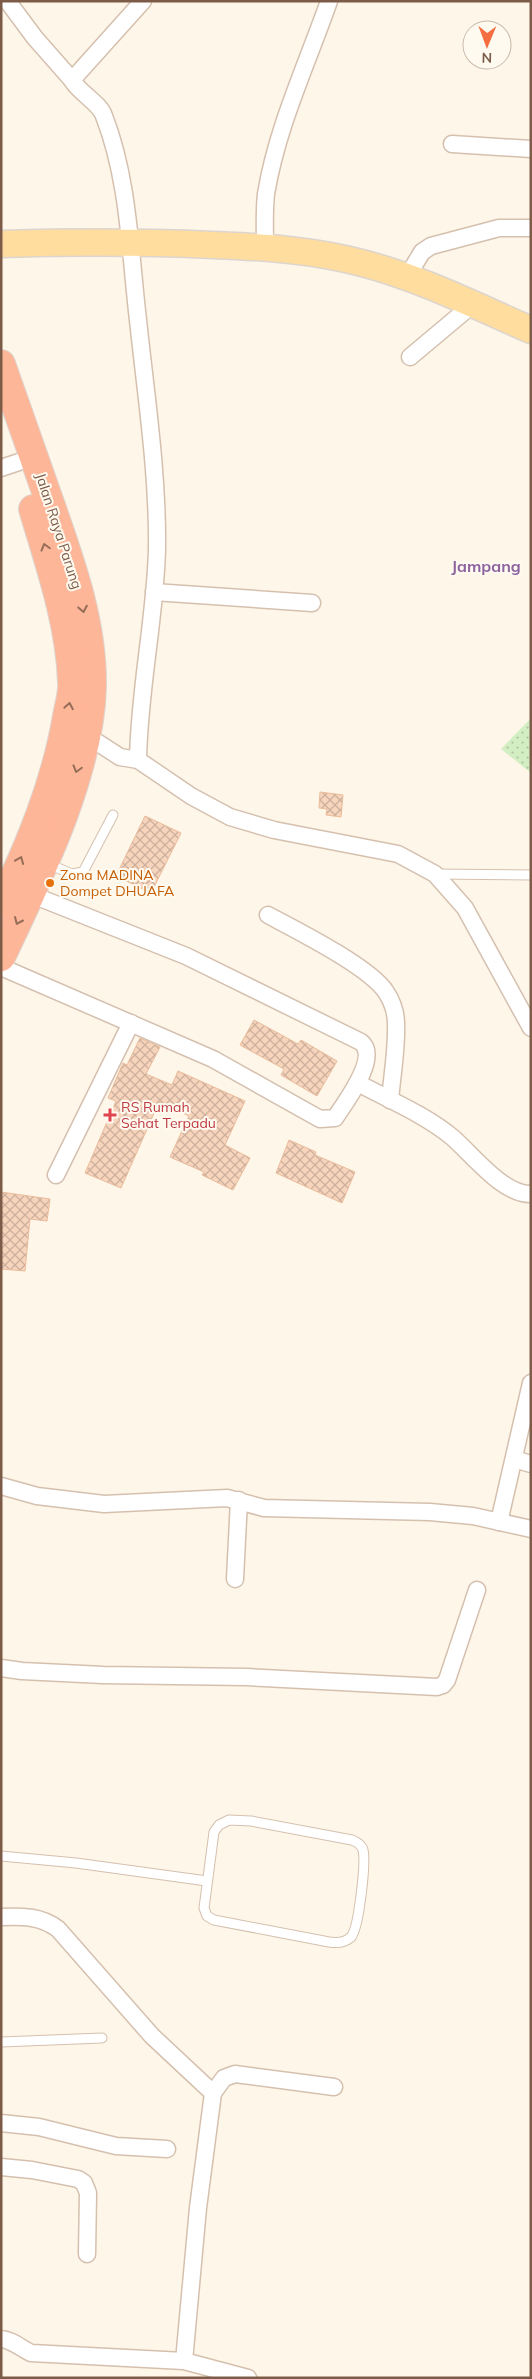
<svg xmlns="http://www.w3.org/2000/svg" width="532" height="2379" font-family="Mulish,sans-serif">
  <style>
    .park { fill: url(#park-dots) }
    .building { fill: url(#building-cross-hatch); stroke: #ebbc9b }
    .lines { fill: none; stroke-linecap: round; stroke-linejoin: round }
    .lane-casing { stroke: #d5c0af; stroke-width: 11 }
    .street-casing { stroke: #d5c0af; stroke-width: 19 }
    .primary-casing { stroke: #ddd5cf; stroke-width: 29 }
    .highway-casing { stroke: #ddd5cf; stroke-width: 30 }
    .lane { stroke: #fff; stroke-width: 9 }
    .street { stroke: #fff; stroke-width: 16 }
    .primary { stroke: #ffdd9e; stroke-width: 26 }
    .highway { stroke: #feb699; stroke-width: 28 }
    .oneway { stroke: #966e58 }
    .food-dot { fill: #e8710a; stroke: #fffaf0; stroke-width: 2 }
    .health-dot { fill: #e0444e; stroke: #fffaf0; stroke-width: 2 }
    .labels { text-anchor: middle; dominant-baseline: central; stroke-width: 4; stroke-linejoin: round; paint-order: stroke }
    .street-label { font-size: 14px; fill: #7c5c48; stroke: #fffaf0 }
    .food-label { font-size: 14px; fill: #c56008; stroke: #fffaf0; text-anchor: start }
    .health-label { font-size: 14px; fill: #be3a42; stroke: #fffaf0; text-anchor: start }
    .quarter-label { font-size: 16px; font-weight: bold; fill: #8d649f; stroke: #fffaf0 }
  </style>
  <defs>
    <pattern id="park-dots" width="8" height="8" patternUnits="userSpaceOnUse" patternTransform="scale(1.25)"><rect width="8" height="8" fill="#d4eec4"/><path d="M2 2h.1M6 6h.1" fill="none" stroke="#b1c4a1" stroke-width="1.8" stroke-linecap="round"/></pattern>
    <pattern id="building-cross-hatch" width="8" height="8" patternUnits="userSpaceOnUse" patternTransform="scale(1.25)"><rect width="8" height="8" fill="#f7d5bd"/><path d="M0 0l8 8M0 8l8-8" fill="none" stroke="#cdb09c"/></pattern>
  </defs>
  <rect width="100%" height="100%" fill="#fef6e8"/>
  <path class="park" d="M531 718V773L501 749Z"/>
  <g class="building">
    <path d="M320 792 343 795 341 817 326 815 327 809 319 808Z"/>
    <path d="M145 816 181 833 151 893 116 876Z"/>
    <path d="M254 1020 298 1044 301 1040 337 1061 317 1096 281 1075 284 1069 240 1045Z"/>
    <path d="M140 1038 160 1047 146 1074 172 1085 178 1071 245 1101 225 1145 250 1158 233 1190 202 1175 204 1172 170 1157 189 1116 159 1102 121 1188 85 1173 116 1101 108 1098 123 1063 127 1065Z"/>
    <path d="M289 1140 316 1152 315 1155 355 1172 342 1203 276 1173Z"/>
    <path d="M1 1192 50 1199 47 1221 30 1219 25 1271 1 1269Z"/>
  </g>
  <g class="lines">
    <defs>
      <g id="lane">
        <path d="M46 863 72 874 83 872 113 815"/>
        <path d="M435 874 531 875"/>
        <path d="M229 1820 251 1821 352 1840C357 1842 362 1845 363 1850 366 1862 359 1928 351 1937 345 1943 336 1943 329 1942L214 1920 207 1916 204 1908 214 1832 219 1825Z"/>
        <path d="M1 1856 76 1863 207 1881"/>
        <path d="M1 2042 102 2038"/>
      </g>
      <g id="street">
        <path d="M9 3 35 38 72 80"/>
        <path d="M452 144 531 149"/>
        <path d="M265 247C265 230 264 211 266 194 277 127 307 64 329 1"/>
        <path d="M407 277 422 252 431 246 499 228H531"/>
        <path d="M410 357 472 305"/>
        <path d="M1 468 19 462"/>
        <path d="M154 592 312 603"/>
        <path d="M86 735 120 757 138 760 191 796 230 817 274 830 398 854 435 874 465 908 531 1028"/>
        <path d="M138 760C139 690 155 620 157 550 158 473 146 396 138 320 130 253 129 180 104 116 100 103 79 93 72 80L143 1"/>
        <path d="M268 915C296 930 370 967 386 992 392 1001 396 1013 396 1024 397 1049 392 1076 390 1100"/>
        <path d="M1 967 213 1059 320 1119 335 1118C345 1103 380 1057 361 1042L186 956 30 894"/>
        <path d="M358 1083C389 1100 424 1114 452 1137 472 1154 503 1195 531 1194"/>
        <path d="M56 1175 131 1023"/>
        <path d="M514 1459 531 1464"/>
        <path d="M1 1486 37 1496 104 1504 227 1498 264 1508 430 1512 473 1516 531 1529"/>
        <path d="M499 1522 531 1383"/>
        <path d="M235 1579 239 1500"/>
        <path d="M1 1668 22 1671 103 1675 246 1677 437 1687 443 1685 447 1680 477 1590"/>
        <path d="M1 1917C22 1916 41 1916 58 1929L152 2036 213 2093 198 2208 184 2361"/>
        <path d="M213 2093 224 2078 235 2074 334 2087"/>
        <path d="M1 2123 39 2127 116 2146 167 2149"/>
        <path d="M1 2167 32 2170 78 2179 84 2183 88 2193 87 2254"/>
        <path d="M1 2339C13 2340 20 2348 31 2353L184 2361 248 2378"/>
      </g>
      <path id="primary" d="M1 244C72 242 142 242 213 245 263 247 313 250 362 263 420 278 476 306 531 330"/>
      <g id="highway">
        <path d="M1 364C17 410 34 457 50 503 71 563 93 623 92 687 90 774 38 879 1 957"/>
        <path d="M1 905C30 845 56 782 67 716 69 705 73 693 72 682 70 623 50 566 33 509"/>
      </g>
    </defs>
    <use href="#lane" class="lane-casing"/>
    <use href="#street" class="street-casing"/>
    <use href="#primary" class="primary-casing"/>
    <use href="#highway" class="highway-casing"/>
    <use href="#lane" class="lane"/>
    <use href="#street" class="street"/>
    <use href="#primary" class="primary"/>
    <use href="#highway" class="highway"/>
  </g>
  <defs><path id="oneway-chevron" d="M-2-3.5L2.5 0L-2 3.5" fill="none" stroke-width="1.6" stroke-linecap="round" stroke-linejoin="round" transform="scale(1.25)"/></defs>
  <g class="oneway">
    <use href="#oneway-chevron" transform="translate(45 547) rotate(-106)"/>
    <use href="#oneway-chevron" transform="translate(83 609) rotate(79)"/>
    <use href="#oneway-chevron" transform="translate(69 706) rotate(-80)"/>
    <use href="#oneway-chevron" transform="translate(77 769) rotate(106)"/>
    <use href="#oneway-chevron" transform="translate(20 860) rotate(-68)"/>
    <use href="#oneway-chevron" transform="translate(18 921) rotate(114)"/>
  </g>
  <circle class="food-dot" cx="50" cy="883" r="5"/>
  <path class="health-dot" d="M107.5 1107.5h5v5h5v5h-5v5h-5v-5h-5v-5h5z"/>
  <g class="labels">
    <g class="street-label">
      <text transform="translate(59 531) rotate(72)">Jalan Raya Parung</text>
    </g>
    <g class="food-label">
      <text x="60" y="875">Zona MADINA<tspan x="60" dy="16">Dompet DHUAFA</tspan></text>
    </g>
    <g class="health-label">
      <text x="121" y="1107">RS Rumah<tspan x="121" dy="16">Sehat Terpadu</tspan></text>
    </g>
    <g class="quarter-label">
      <text x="486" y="566">Jampang</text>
    </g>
  </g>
  <rect width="532" height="2379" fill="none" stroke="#7c5c48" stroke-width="5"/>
  <g transform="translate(487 45) rotate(181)"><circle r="24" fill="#fffaf0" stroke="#cbbbad"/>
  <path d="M0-4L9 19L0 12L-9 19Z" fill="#f46e42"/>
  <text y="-8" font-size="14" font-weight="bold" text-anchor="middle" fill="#7c5c48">N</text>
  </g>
</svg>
